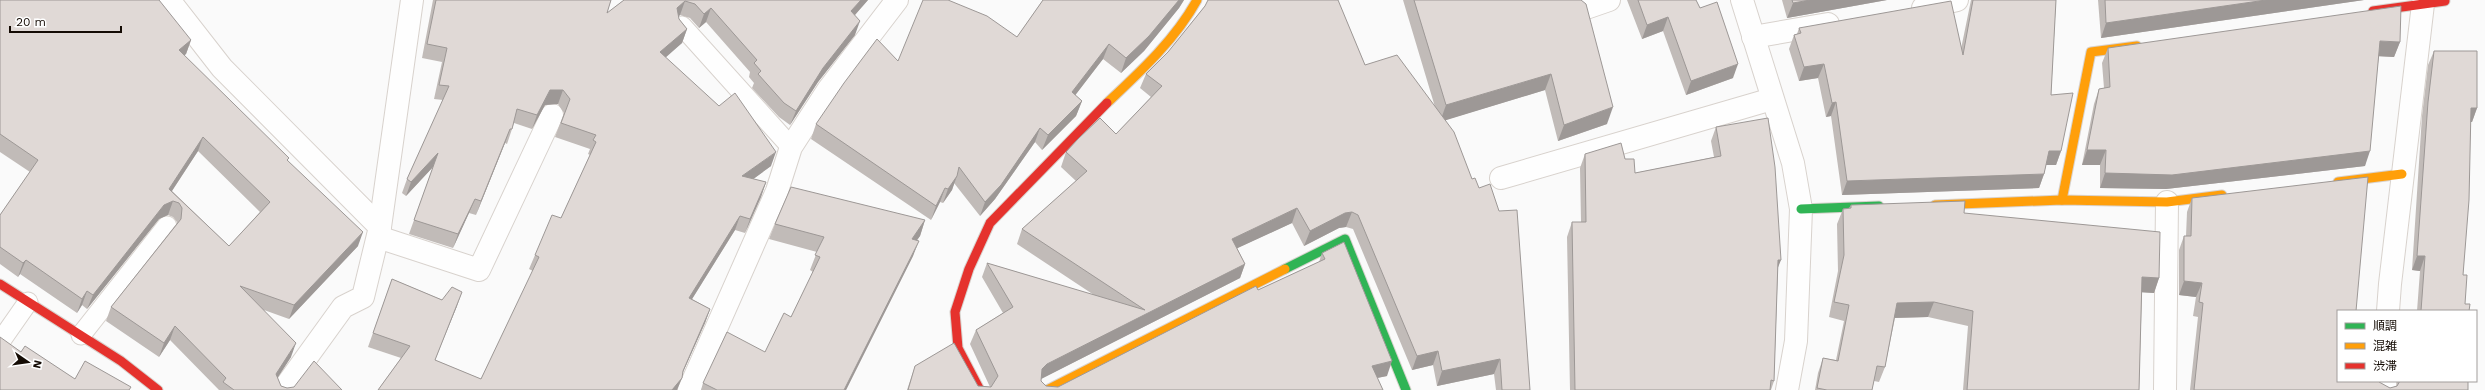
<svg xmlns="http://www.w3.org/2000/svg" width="2485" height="390" font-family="'Work Sans','Noto Sans JP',sans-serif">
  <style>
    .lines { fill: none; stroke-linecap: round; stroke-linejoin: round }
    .lane-casing { stroke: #d8d2cd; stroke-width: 21 }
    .street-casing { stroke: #d8d2cd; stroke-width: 24 }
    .fast-casing { stroke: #d8d2cd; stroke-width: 11 }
    .slow-casing { stroke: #d8d2cd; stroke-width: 11 }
    .jam-casing { stroke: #d8d2cd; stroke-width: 11 }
    .lane { stroke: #fefefe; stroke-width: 19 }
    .street { stroke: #fefefe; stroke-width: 22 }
    .fast { stroke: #30b455; stroke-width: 9 }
    .slow { stroke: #ff9f0a; stroke-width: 9 }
    .jam { stroke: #e5322d; stroke-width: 9 }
    .wall { fill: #c1bbb8; fill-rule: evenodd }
    .shaded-wall { fill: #9d9896 }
    .building { fill: #e0d9d6; stroke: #9d9896; fill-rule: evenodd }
  </style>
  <rect width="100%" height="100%" fill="#fafafa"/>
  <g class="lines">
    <defs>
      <g id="lane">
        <path d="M682 26 791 147"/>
        <path d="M81 335 167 226"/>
        <path d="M0 342 28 302"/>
      </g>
      <g id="street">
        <path d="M169 0 222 68 380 227"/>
        <path d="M1742 0 1793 163 1801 209 1796 341 1787 390"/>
        <path d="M1923 8 1957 0"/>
        <path d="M1583 9 1609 0"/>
        <path d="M1753 37 1828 24"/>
        <path d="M1501 178 1772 99"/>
        <path d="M378 237 479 270 552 115"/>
        <path d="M2388 311 2390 284 2423 4"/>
        <path d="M283 390 343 307 363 297 380 227 412 0"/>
        <path d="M689 390 777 191 791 147 828 90 897 0"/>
        <path d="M2165 390 2167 202"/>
        <path d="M2385 390V381"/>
      </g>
      <g id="fast">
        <path d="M1801 209 1879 206"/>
        <path d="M1285 269 1345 239 1406 390"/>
      </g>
      <g id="slow">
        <path d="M1107 103C1140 72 1175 40 1197 0"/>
        <path d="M2338 182 2402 174"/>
        <path d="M2062 200 2091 52 2137 46"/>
        <path d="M1935 205 2062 200 2167 202 2222 195"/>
        <path d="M1047 390 1285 269"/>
      </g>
      <g id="jam">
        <path d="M2373 11 2445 1"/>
        <path d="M0 284 121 361 158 390"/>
        <path d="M980 390 958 348 955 312 969 269 990 223 1107 103"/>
      </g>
    </defs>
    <use href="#lane" class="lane-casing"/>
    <use href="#street" class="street-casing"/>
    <use href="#fast" class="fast-casing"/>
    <use href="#slow" class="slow-casing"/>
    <use href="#jam" class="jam-casing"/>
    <use href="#lane" class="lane"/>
    <use href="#street" class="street"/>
    <use href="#fast" class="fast"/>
    <use href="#slow" class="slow"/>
    <use href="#jam" class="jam"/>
  </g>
  <g class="wall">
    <path d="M0 0 191 40 186 54 184 55 288 161 358 246 289 319 264 310 291 357 277 378 281 386 287 388 342 390H219L170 340 159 357 106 321 111 307 177 223V222L173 217 168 215 159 219 87 309 82 305 77 313 20 274 18 277 0 264V215L30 172 0 152ZM198 151 260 212 229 246 172 191Z"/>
    <path d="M433 0H611L607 13 624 0H868L855 15V35L818 82 790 125 779 117 752 88 754 83 749 77 750 72 706 22 699 28 690 18 680 15 678 17 679 19 687 29 682 43 665 57 771 166 753 179 766 182 761 197 745 233 735 230 692 299 710 309 705 323 682 374 378 390 401 358 368 347 392 279 457 306 435 360 481 379 533 271 529 269 535 255 561 218 590 155 588 154 590 149 555 137 564 113 558 104 545 105 532 129 514 123 507 144 505 143 476 215 469 213 453 248 409 234 433 167 406 196 402 193 407 179 443 100 434 99 442 62 422 58Z"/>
    <path d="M1043 0H1184L1179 8 1144 51 1121 73 1103 59 1075 95 1082 101 1076 116 1042 150 1035 142 995 199 980 216 954 183 952 190 943 203 940 202 931 220 811 139 816 124 898 61 1017 37Z"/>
    <path d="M1403 0H1581L1607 124 1558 141 1545 90 1445 120 1530 390H1496L1494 374 1437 386 1433 365 1412 370 1353 229 1346 227 1339 228 1304 246 1292 223 1237 248 1245 264 1240 278 1041 379V381L1046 386 1058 387 1258 290 1319 262 1322 253 1387 376 1377 378 1383 390H907L915 366 978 386 990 387 970 344 976 330 1003 313 982 277 987 263 1094 295 1017 244 1022 229 1076 181 1061 167 1066 152 1116 134 1151 97 1140 88 1146 74 1168 52 1205 6 1338 1 1365 65 1435 107Z"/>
    <path d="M1627 0H1696L1700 8 1733 78 1686 95 1663 31 1642 39Z"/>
    <path d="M1782 0H1887L1787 18Z"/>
    <path d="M1971 0H2056L2051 95 2061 151 2056 165H2046L2044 174 2039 188 1842 195 1831 116 1826 117 1818 78 1799 81 1789 49 1794 35 1797 34 1799 28 1961 49Z"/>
    <path d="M2098 0H2364L2101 38Z"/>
    <path d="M2400 42 2394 57 2379 56 2365 166 2166 189 2100 188V165H2082L2094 104 2099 89 2104 88 2102 63 2108 48Z"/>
    <path d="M2434 51 2477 108 2472 122H2471L2463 275 2465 304 2469 311H2417L2420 271 2412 270 2422 116 2428 65Z"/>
    <path d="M1716 127 1778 268 1774 381 1771 390H1570L1567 237 1572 222H1581L1580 168 1585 154 1625 159 1635 173 1714 157 1711 141Z"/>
    <path d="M2192 198 2338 311 2379 382 2390 388 2397 386V381H2468V390H2190L2198 317 2193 316 2196 297 2179 295V250L2184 236H2186L2187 212Z"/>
    <path d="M1851 205 1964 213 2159 278 2154 293 2142 292 2139 390H1963L1968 326 1928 317 1895 318 1885 367 1879 382 1874 381 1872 390H1815L1818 373 1823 358 1836 360 1844 321 1829 317 1838 271 1837 224 1843 209 1849 208Z"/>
    <path d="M925 220 920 236 917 240 913 256 846 390H701L703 383 765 352 791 317 813 272 810 270 817 252 769 239 775 224Z"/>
  </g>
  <g class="shaded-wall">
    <path d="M861 0H868L846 25 851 11Z"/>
    <path d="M1179 0H1184L1179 8 1144 51 1121 73 1126 58Z"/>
    <path d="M1810 0H1887L1787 18 1793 3Z"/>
    <path d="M2266 0H2364L2101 38 2106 23Z"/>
    <path d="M685 1 680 15 672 22 677 8Z"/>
    <path d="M711 8 706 22 699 28 704 14Z"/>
    <path d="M1668 17 1663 31 1642 39 1647 25Z"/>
    <path d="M860 21 855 35 818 82 790 125 796 111 823 68Z"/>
    <path d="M687 29 682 43 655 67 660 52Z"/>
    <path d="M191 40 186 54 174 64 179 50Z"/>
    <path d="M2380 41 2400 42 2394 57 2374 56Z"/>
    <path d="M1109 44 1103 59 1067 106 1072 92Z"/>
    <path d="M1738 64 1733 78 1686 95 1691 81Z"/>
    <path d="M1824 64 1818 78 1799 81 1804 67Z"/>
    <path d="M1551 74 1545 90 1440 122 1446 105Z"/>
    <path d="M550 90H563L558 104 545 105 532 129 537 115Z"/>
    <path d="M1082 101 1076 116 1042 150 1048 135Z"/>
    <path d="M1836 102 1831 116 1826 117 1832 103Z"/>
    <path d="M1613 107 1607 124 1558 141 1564 125Z"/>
    <path d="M2471 108H2477L2472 122H2466Z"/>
    <path d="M1040 128 1035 142 995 199 980 216 985 202Z"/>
    <path d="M510 129 505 143 476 215 481 201Z"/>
    <path d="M203 137 198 151 164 203 169 189Z"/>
    <path d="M2087 150H2106L2100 165H2082Z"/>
    <path d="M2049 151H2061L2056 165H2044Z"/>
    <path d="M2370 151 2365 166 2166 189 2100 188 2105 173Z"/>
    <path d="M776 152 771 166 737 191 742 176Z"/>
    <path d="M438 153 433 167 406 196 411 182Z"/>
    <path d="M2044 174 2039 188 1842 195 1847 181Z"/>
    <path d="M957 176 952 190 943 203 948 189Z"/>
    <path d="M766 182 761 197 745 233 750 219Z"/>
    <path d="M945 188 940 202 931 220 936 206Z"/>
    <path d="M475 199 469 213 453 248 458 234Z"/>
    <path d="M173 201 168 215 159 219 87 309 93 295 164 205Z"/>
    <path d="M1297 208 1292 223 1227 253 1232 239Z"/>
    <path d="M1352 212 1346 227 1339 228 1304 246 1310 231 1345 213Z"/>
    <path d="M740 216 735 230 684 312 689 298Z"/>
    <path d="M925 220 920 236 907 254 912 239Z"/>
    <path d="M363 232 358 246 289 319 294 305Z"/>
    <path d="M919 241 913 256 846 390H844Z"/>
    <path d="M2417 256H2425L2420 271 2412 270Z"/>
    <path d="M26 260 20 274 18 277 23 263Z"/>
    <path d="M1778 260H1781L1775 275Z"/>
    <path d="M1245 264 1240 278 1041 379 1042 369 1047 364Z"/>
    <path d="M2142 277 2159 278 2154 293 2136 292Z"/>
    <path d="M2184 281 2202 283 2196 297 2179 295Z"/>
    <path d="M87 291 82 305 77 313 82 299Z"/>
    <path d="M462 292 457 306 429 374 435 360Z"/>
    <path d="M1934 302 1928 317 1892 318 1897 303Z"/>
    <path d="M710 309 705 323 679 381 682 378 677 390H672L683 371Z"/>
    <path d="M175 326 170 340 159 357 164 343Z"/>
    <path d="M296 343 291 357 271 388 276 374Z"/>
    <path d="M1438 351 1433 365 1412 370 1417 356Z"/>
    <path d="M1500 359 1494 374 1437 386 1442 371Z"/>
    <path d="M1392 361 1387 376 1367 380 1372 366Z"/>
  </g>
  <g class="building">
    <path d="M0 0H159L191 40 179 50 289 158 287 160 363 232 294 305 240 286 296 343 276 374 281 386 287 388 294 387 314 361 342 390H234L223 382 226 378 175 326 164 343 111 307 181 219 182 208 179 203 173 201 164 205 93 295 87 291 82 299 26 260 23 263 0 247V215L38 160 0 134ZM203 137 270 202 229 246 169 189Z"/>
    <path d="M436 0H611L607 13 624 0H861L851 11 860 21 823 68 796 111 784 103 758 74 761 71 754 63 757 60 711 8 704 14 695 4 685 1 677 8 679 19 687 29 660 52 719 106 735 93 776 152 742 176 766 182 750 219 740 216 689 298 710 309 683 371 682 378 672 390H378L410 346 373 333 392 279 442 300 452 287 462 292 435 360 481 379 539 257 535 255 552 215 561 218 596 142 593 140 596 135 561 123 570 99 563 90H550L537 115 517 109 512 129H510L481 201 475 199 458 234 414 220 438 153 411 182 407 179 449 86 439 85 447 48 427 44Z"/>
    <path d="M923 0H948L987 16 1017 37 1043 0H1179L1149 36 1126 58 1109 44 1072 92 1082 101 1048 135 1040 128 1001 185 985 202 959 167 957 176 948 189 945 188 936 206 816 124 844 83 877 39 898 61Z"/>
    <path d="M1208 0H1338L1365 65 1397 55 1454 132 1472 179 1475 178 1479 188 1490 184 1499 211 1517 210 1530 390H1502L1500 359 1442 371 1438 351 1417 356 1358 215 1352 212 1345 213 1310 231 1297 208 1232 239 1245 264 1047 364 1042 369 1041 381 1046 386 1058 387 1256 286 1258 290 1325 259 1322 253 1344 242 1392 361 1372 366 1383 390H908L915 366 954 343 978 386 991 387 998 376 976 330 1013 307 987 263 1145 310 1022 229 1087 171 1066 152 1078 139 1100 118 1116 134 1162 86 1146 74 1168 52 1205 6Z"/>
    <path d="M1414 0H1581L1586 4 1613 107 1564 125 1551 74 1446 105Z"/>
    <path d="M1638 0H1696L1700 8 1717 2 1738 64 1691 81 1668 17 1647 25Z"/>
    <path d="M1792 0H1810L1793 3Z"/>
    <path d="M1973 0H2056L2051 95 2073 93 2061 151H2049L2044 174 1847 181 1836 102 1832 103 1824 64 1804 67 1794 35 1801 33 1799 28 1951 1 1963 55Z"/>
    <path d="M2105 0H2266L2106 23Z"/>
    <path d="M2401 6 2400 42 2380 41 2370 151 2172 175 2105 173 2106 150H2087L2099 89 2110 87 2108 48Z"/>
    <path d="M2434 51H2477V108H2471L2469 200 2463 275H2467L2465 304H2470L2469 311H2421L2425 256H2417L2428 102Z"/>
    <path d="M1768 118 1775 167 1781 260H1778L1774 381 1771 380 1770 390H1575L1572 222H1586L1585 154 1621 143 1625 159H1634L1635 173 1721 156 1716 127Z"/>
    <path d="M2368 177 2356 311H2338V381H2379V382L2390 388 2397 386 2400 381H2468V390H2194L2203 303 2199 302 2202 283 2184 281V236H2191L2192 198Z"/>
    <path d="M791 187 925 220 912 239 919 241 844 390H717L703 383 727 332 765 352 784 313 791 317 820 257 815 255 824 237 775 224Z"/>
    <path d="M1965 201 1964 213 2160 232 2159 278 2142 277 2139 390H1967L1973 311 1934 302 1897 303 1885 367 1877 366 1872 390H1827L1817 388 1823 358 1838 361 1849 305 1834 302 1844 255 1843 209 1851 208V205Z"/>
    <path d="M0 337 21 352 25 346 75 379 85 361 131 387 129 390H0Z"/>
  </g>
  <rect x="2337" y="310" width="140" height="72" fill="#ffffff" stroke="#a19d9b"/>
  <rect x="2345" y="323" width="20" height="6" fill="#30b455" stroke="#a19d9b"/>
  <text x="2373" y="330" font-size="12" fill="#140b04">順調</text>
  <rect x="2345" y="343" width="20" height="6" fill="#ff9f0a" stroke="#a19d9b"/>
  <text x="2373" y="350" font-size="12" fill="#140b04">混雑</text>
  <rect x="2345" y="363" width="20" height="6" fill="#e5322d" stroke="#a19d9b"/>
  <text x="2373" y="370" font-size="12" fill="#140b04">渋滞</text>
  <g transform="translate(28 362) rotate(103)" stroke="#ffffff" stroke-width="3" paint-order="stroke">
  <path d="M0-3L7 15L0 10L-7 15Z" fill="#140b04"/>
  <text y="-6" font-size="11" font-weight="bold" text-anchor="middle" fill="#140b04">N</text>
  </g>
  <path d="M10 26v6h111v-6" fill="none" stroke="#140b04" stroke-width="2"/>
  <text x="16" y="26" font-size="12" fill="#140b04" stroke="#ffffff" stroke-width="3" paint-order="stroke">20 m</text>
</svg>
